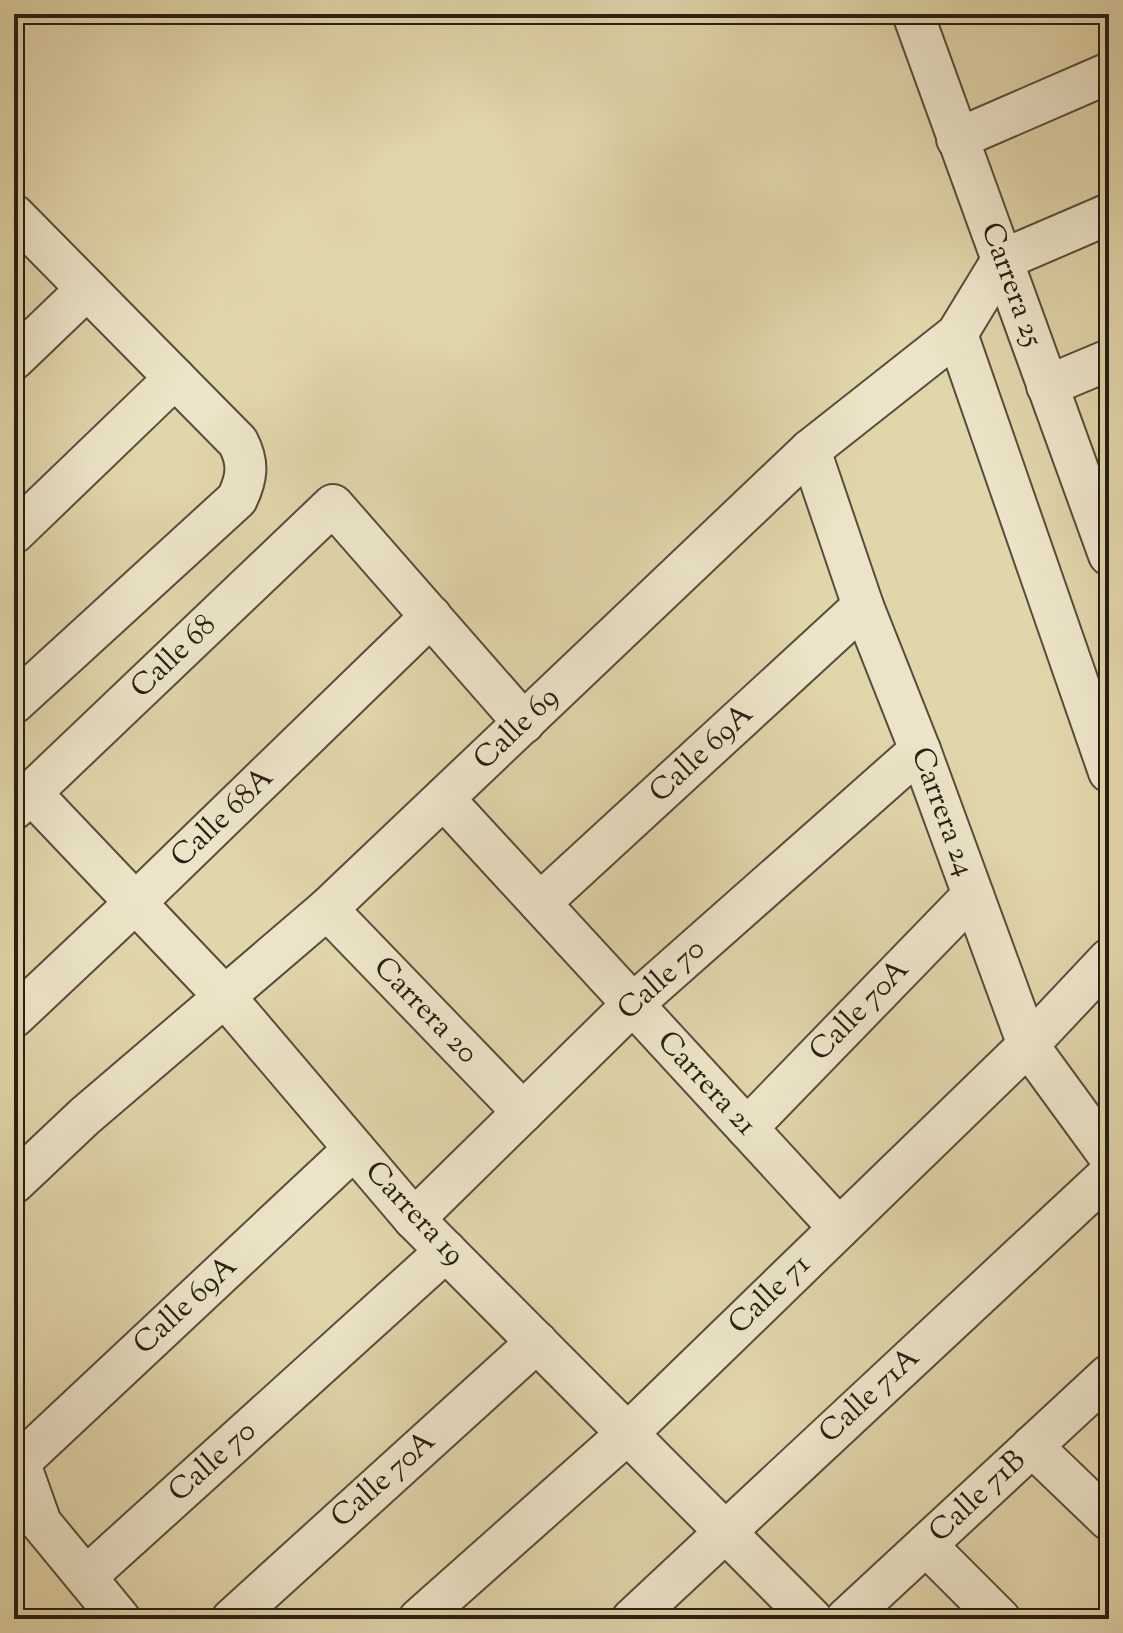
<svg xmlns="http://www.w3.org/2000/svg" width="1123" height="1633" font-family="'Sorts Mill Goudy',serif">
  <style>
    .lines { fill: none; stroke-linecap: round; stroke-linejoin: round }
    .minor-casing { stroke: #564d3a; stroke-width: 44 }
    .minor { stroke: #ece4c8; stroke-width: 40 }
    .labels { text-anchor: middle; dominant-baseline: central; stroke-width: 8; stroke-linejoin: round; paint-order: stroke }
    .street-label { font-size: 30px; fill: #282015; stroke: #ece4c8 }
  </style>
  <rect width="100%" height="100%" fill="#e1d5aa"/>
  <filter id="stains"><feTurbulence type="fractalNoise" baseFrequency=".0025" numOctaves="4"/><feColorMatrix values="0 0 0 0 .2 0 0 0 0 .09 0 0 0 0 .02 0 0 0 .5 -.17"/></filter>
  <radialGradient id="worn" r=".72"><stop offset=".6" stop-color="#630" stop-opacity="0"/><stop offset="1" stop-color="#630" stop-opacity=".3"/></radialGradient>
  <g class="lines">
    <defs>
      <g id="minor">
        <path d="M913 14 1109 555"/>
        <path d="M957 139 1109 73"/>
        <path d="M14 215 238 442C249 463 247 478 237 499L14 703"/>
        <path d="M957 334 1109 772"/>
        <path d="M14 359 87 289"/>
        <path d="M1047 386 1109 360"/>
        <path d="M810 450 863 606 920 750 1028 1045 1109 1156"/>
        <path d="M14 533 175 378"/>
        <path d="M32 794 226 998 414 1219 812 1619"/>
        <path d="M444 799 839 1228"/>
        <path d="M14 809 333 505 524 723"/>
        <path d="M540 903 863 606"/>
        <path d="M327 909 523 1112"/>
        <path d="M14 1017 134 904 431 616"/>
        <path d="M747 1128 973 895"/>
        <path d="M14 1183 85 1116 327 909 810 450 957 334 1002 260 1109 214"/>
        <path d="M414 1219 633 1004 920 750"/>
        <path d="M1032 1446 1109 1520"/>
        <path d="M14 1447 41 1523 120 1619"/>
        <path d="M19 1463 354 1149"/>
        <path d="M926 1545 1000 1619"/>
        <path d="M87 1576 446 1251"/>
        <path d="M232 1619 537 1342"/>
        <path d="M419 1619 628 1433 1028 1045 1109 959"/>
        <path d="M632 1619 1109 1174"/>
        <path d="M846 1619 1109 1375"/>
      </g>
    </defs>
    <use href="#minor" class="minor-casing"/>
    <use href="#minor" class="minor"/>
  </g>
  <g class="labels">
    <g class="street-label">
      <text transform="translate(1011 285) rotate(70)">Carrera 25</text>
      <text transform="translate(174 657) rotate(-44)">Calle 68</text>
      <text transform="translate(517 729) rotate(-44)">Calle 69</text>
      <text transform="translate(702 754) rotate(-43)">Calle 69A</text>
      <text transform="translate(942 812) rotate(70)">Carrera 24</text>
      <text transform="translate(223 818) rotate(-44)">Calle 68A</text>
      <text transform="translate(662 980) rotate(-42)">Calle 70</text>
      <text transform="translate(425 1011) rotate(46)">Carrera 20</text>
      <text transform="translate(860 1011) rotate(-46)">Calle 70A</text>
      <text transform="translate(706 1084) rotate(47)">Carrera 21</text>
      <text transform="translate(414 1214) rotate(47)">Carrera 19</text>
      <text transform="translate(770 1295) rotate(-44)">Calle 71</text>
      <text transform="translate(186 1306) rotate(-43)">Calle 69A</text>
      <text transform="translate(870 1396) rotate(-43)">Calle 71A</text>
      <text transform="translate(213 1462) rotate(-42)">Calle 70</text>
      <text transform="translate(384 1480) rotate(-42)">Calle 70A</text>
      <text transform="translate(978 1497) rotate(-43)">Calle 71B</text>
    </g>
  </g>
  <rect width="1123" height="1633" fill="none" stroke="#e1d5aa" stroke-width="48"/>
  <rect x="16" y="16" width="1091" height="1601" fill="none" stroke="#282015" stroke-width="4"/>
  <rect x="24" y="24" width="1075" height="1585" fill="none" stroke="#282015" stroke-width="2"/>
  <rect width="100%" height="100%" filter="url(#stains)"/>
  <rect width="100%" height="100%" fill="url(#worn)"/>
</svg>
